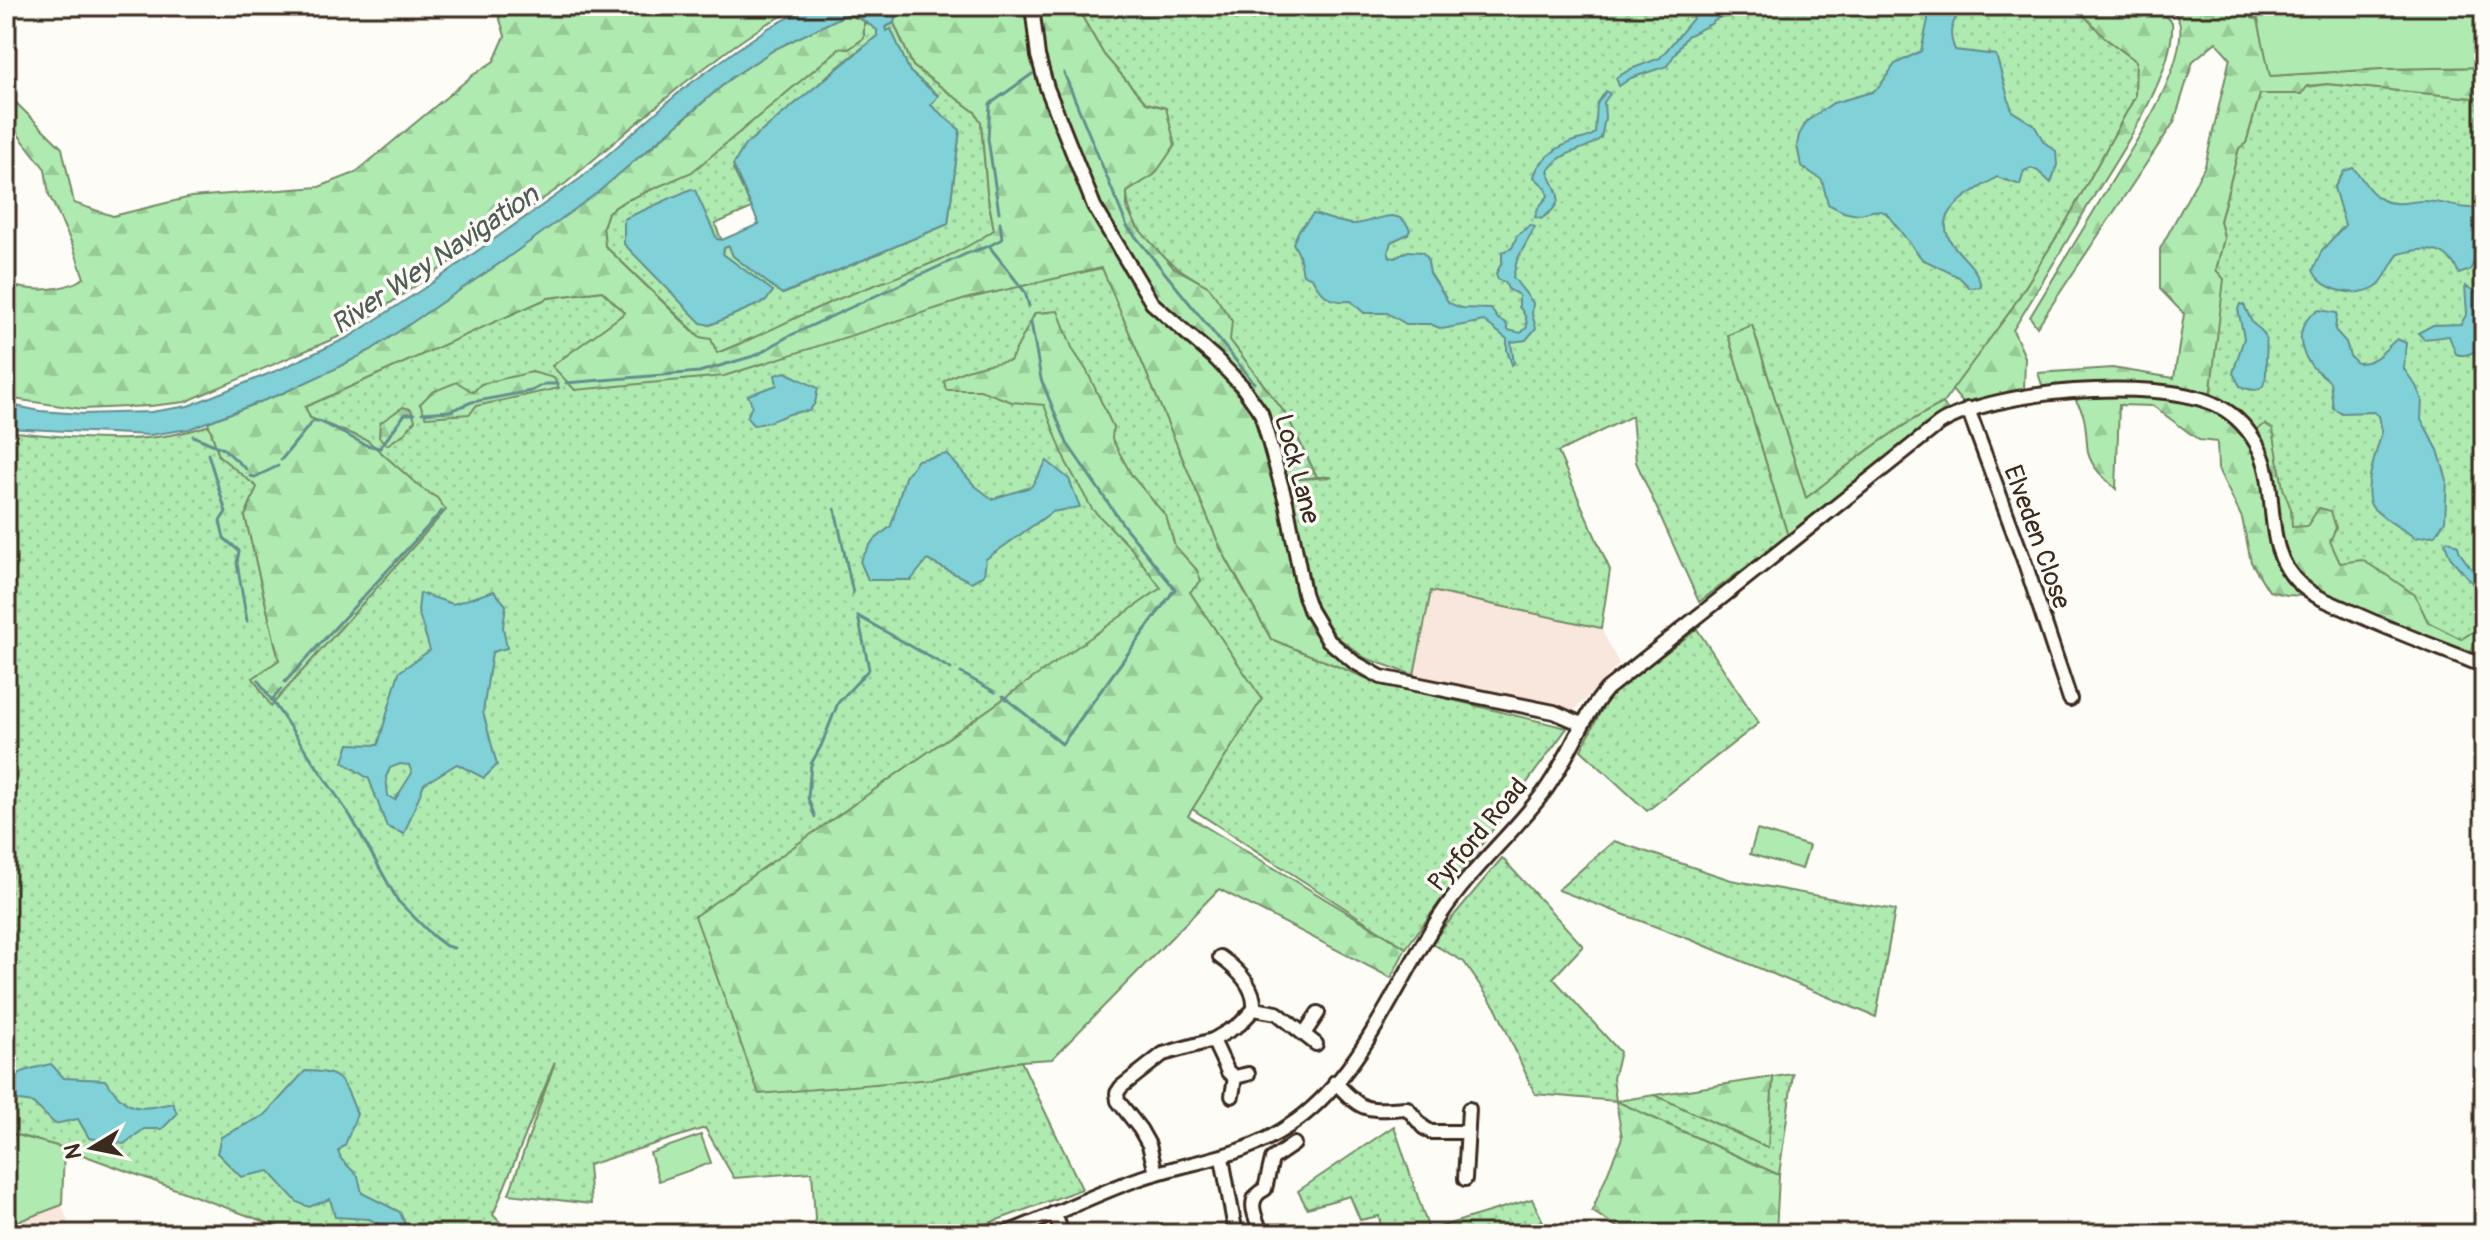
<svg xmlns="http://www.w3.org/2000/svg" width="2490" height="1240" font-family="Pangolin,sans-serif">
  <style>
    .built { fill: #f9e7de }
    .grass { fill: url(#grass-dots); stroke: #758a67; stroke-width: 2 }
    .forest { fill: url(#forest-firs); stroke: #758a67; stroke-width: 2 }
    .garden { fill: #afebb0; stroke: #758a67; stroke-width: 2 }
    .water { fill: #80d1d8; stroke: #648e8e; stroke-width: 2; fill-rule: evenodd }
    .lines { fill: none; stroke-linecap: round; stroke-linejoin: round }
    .stream { stroke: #648e8e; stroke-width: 3 }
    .street-casing { stroke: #3b2a1e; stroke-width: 18 }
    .street { stroke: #fdfcf7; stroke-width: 12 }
    .labels { text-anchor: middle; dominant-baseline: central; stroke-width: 7; stroke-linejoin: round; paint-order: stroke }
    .street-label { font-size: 26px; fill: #3b2a1e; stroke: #fdfcf7 }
    .water-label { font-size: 28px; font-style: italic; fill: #505c56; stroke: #fdfcf7 }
  </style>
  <defs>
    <pattern id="grass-dots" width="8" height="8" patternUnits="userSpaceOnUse" patternTransform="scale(2)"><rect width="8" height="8" fill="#afebb0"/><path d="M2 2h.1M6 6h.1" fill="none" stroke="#97ca97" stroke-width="1.8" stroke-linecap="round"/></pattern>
    <pattern id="forest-firs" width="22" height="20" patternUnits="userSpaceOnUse" patternTransform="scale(2)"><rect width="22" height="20" fill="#afebb0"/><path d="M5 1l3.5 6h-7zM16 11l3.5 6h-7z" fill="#97ca97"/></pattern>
  </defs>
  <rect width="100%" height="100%" fill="#fdfcf7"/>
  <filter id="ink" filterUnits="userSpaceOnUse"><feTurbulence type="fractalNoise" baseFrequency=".0125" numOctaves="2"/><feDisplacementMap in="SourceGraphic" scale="16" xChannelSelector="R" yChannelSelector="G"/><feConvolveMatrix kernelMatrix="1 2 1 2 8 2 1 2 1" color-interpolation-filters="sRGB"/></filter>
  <g filter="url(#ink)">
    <g class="built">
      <path d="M1431 591 1601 628 1619 664 1575 710 1414 675Z"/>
      <path d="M62 1205 72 1234H6V1226Z"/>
    </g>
    <g class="grass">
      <path d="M1076 6H2076L2105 38 2136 61 2135 97 2066 222 2009 313 1943 403 1871 448 1806 498 1752 325 1728 335 1788 536 1699 602 1636 462 1632 416 1558 452 1610 570 1601 628 1431 591 1414 675 1365 658 1316 621 1288 480 1332 477H1317L1287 416 1230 340 1209 287C1173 267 1128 237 1127 192L1155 174 1166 108 1146 103 1104 55Z"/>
      <path d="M864 21 877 30V36L828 75 733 169 752 208 715 224 722 241 717 239 710 325 766 301 772 292 723 254 724 248 729 246 733 256 783 294 948 224 960 130 930 105 938 95 910 72 891 30 886 32 885 28 894 23 913 66 975 112 981 122 987 192 994 230 968 248 717 353 605 246 603 227 608 212 623 202 692 171 840 48 849 49 864 38Z"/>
      <path d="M2327 84 2484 99V662L2300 580 2257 435 2240 414 2211 397 2216 270 2224 238 2220 221 2239 148 2246 143 2260 94Z"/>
      <path d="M1102 267 1221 549 1271 639 1371 680 1567 728 1406 948 1034 706 932 1079 1021 1061 1082 1189 959 1234H816L812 1172 734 1178 705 1128 588 1165 591 1204 509 1194 555 1062 493 1215 512 1234H298L64 1148 6 1132V431C72 438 146 448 209 425L219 456 258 487 245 516 279 660 271 706 437 498 421 488 367 440 310 418 305 407 548 298 602 291 626 313 553 366 575 390Z"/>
      <path d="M1697 629 1759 723 1647 811 1581 750 1608 697Z"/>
      <path d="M1614 841 1731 880 1895 910 1876 1017 1694 941 1558 890Z"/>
      <path d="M1502 858 1583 946 1553 978 1620 1052 1613 1078 1616 1101 1655 1095 1768 1148 1773 1077 1793 1074 1779 1175 1616 1101 1535 1094 1497 1010 1464 962 1431 943Z"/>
      <path d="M1394 1126 1429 1230 1532 1199 1549 1234H1382L1379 1216 1360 1220 1350 1196 1307 1208 1298 1191Z"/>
    </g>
    <g class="forest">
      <path d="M496 6H802L766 24 734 46 683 84 566 183 345 334 185 402 150 406 82 409 6 398V284C31 292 62 292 84 278L73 246 49 195 45 169 6 119V93L62 148 74 203 113 216 191 197 319 187 355 173 473 75 494 61 505 36Z"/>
      <path d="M897 6H1029L1030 40 1040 81 1136 288 1161 320 1210 361 1259 420 1284 517 1295 581 1309 622 1337 656 1371 680 1271 639 1221 549 1102 268 969 298 724 376 575 390 552 366 625 313 602 291 548 298 305 407 310 418 367 440 421 488 437 498 446 510 271 706 253 678 279 660 245 516 257 487 219 456 208 422 283 393 371 350 503 261 651 148 731 78 775 49 847 14 864 21V38L849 49 840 48 692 172 623 202 608 212 603 227 605 246 699 337 711 339 717 353C758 338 796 316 836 300 889 278 947 263 994 230L987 192 981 122 975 112 913 66 894 23Z"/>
      <path d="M1038 6H1076L1104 55 1146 103 1166 108 1175 145 1155 174 1127 192V209L1137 227 1173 267 1209 287 1232 321 1230 340 1287 416 1317 477 1288 480 1270 420 1258 398 1242 380 1162 305 1139 275 1120 237 1097 202 1052 85 1042 54Z"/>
      <path d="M2140 6H2153L2172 22C2176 74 2116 160 2089 204 2064 246 2039 288 2013 330L2025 357 2024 390 1962 402 1952 390 2009 313 2066 222 2135 97 2136 61 2105 38 2081 12 2107 8 2115 14Z"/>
      <path d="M2166 6H2199L2200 11 2225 6H2249L2252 18 2258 19 2271 76 2381 69 2484 67V99L2327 84 2308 86 2301 94H2260L2246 143 2239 148 2220 221 2224 238 2216 270 2224 279 2210 397 2093 385 2043 388 2038 373 2112 368 2174 378 2184 314 2160 289V249L2205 166 2230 58 2216 42 2193 61 2174 122 2037 327 2030 317C2057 272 2085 226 2112 181 2136 141 2176 83 2180 37 2182 23 2177 13 2166 6Z"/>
      <path d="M1058 311 1073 350 1087 371 1113 427 1112 439 1132 476 1166 516 1175 546 1197 570 1201 581 1190 592 1262 699 1188 816 1406 948 1391 978 1219 889 1052 1059 1021 1061 932 1079 759 1094 695 916 1161 588 1130 547 1092 509 1066 462 1044 405 1012 402 980 390H946L944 381C965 368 986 364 1010 361L1035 313Z"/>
      <path d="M1752 325 1806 498C1850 464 1893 428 1943 403L1949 412 1788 536 1728 335Z"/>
      <path d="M532 372 554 378 559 388 476 406 470 414 426 417 420 404 432 392 457 382 473 392 481 384Z"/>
      <path d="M2118 393C2152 397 2192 396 2221 414 2296 459 2234 554 2305 596L2287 595 2269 591 2251 562 2242 518 2218 469 2217 442 2199 440 2153 406 2119 405 2116 489C2105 479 2091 467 2088 452 2085 433 2088 417 2076 401L2084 394Z"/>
      <path d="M403 407 411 409 415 420 405 433 387 445 379 437 380 423Z"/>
      <path d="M2265 424 2273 429 2283 488 2291 509 2292 527 2307 526 2319 508 2331 511 2336 528 2330 541 2340 563 2362 560 2385 574 2415 595 2428 622 2461 639 2476 630 2484 634V662L2357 611 2300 580 2282 552 2257 429Z"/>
      <path d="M1773 1077 1768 1148 1655 1095Z"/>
      <path d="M1616 1101 1779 1175 1776 1234H1628L1592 1211 1622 1138Z"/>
    </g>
    <g class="garden">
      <path d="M2249 6H2484V67L2381 69 2270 76 2258 19 2252 18Z"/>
      <path d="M1757 830 1809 846 1802 869 1750 854Z"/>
      <path d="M6 1132 64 1148 62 1205 6 1226Z"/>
      <path d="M701 1135 711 1163 659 1181 650 1153Z"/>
    </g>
    <g class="water">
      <path d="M812 6H897L894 23 885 27 886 31 891 29 910 72 938 96 931 105 960 130 948 224 782 294 733 256 729 246 724 248 723 254 773 291 766 301 710 325 701 323 624 244V219L691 189 695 190 717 239 722 240 759 224 733 165 745 145 877 36V30L857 16 847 14 775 49 731 78 597 193 503 261 371 350 337 368 283 393 189 429 150 435 6 428V404L40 411 82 414 151 412 188 406 283 368 349 337 429 285 581 178 683 89 735 51 768 28Z"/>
      <path d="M1720 6H1743L1734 16 1718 18 1711 24 1687 36 1667 66 1631 78 1619 86 1616 78 1631 69 1660 58 1695 16Z"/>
      <path d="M1926 6H1962C1952 24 1947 31 1955 50L1996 55 2012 111 2034 125 2044 142 2056 151 2057 165 2051 183 2038 171 2031 168 2024 171 2020 185 1997 177C1971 194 1923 214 1958 251 1969 264 1978 270 1981 287L1970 288 1959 277 1922 259 1886 213C1873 206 1866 216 1853 214 1845 214 1835 208 1828 204L1822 180 1801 166 1797 145 1799 135 1807 121 1833 103 1872 92 1879 87 1895 64 1921 51 1928 20Z"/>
      <path d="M1606 91 1610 94 1604 102 1605 118 1601 138C1582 154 1563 148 1548 171 1555 192 1570 200 1541 219L1535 217 1538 208 1548 196 1546 188 1534 177C1536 163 1557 147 1571 142 1580 138 1587 140 1595 133L1597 104Z"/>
      <path d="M2353 168C2363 177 2367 192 2383 200 2395 206 2408 202 2421 201 2442 200 2464 212 2484 207V242L2470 270 2459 274C2449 247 2425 246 2399 254 2390 263 2388 276 2378 285 2360 299 2321 292 2313 270L2322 250 2345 225 2334 188 2344 171Z"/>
      <path d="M1313 214C1327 217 1338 223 1352 224 1372 225 1398 202 1410 230L1408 234 1391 242 1388 252 1390 257 1395 258 1408 251 1422 252 1427 257 1430 273 1449 303 1461 308 1491 309 1498 319 1506 323 1508 330 1521 333 1527 327C1527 320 1524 312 1519 307V295L1508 289 1505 282 1498 280 1496 274 1502 262V252L1512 248 1517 236 1530 225 1535 227 1517 260 1513 277 1533 303 1532 314 1536 328 1526 340 1511 342 1514 363 1512 365 1507 350V339L1484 321 1442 329 1430 324H1406L1387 313H1364L1351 301C1330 303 1322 296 1312 278L1303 274 1299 255 1293 243 1299 230Z"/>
      <path d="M2465 286 2481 295 2480 305 2484 314 2477 323 2482 342C2476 352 2468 358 2456 354L2449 336 2424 339 2418 333 2433 325 2461 324 2467 313Z"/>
      <path d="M2240 304 2244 305C2247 310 2249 317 2252 322 2256 328 2262 328 2265 336 2268 344 2266 352 2266 361 2267 384 2265 397 2240 386L2233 373 2244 338 2238 309Z"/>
      <path d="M2319 310 2337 313 2335 330 2346 342 2350 356 2357 363C2378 363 2383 350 2397 339L2406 343 2404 369 2416 386 2422 400 2421 419 2438 450 2447 480 2445 521 2435 535 2415 538C2402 528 2386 521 2374 509 2359 495 2378 450 2382 431L2379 416 2374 412 2342 413 2333 408 2330 382C2324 375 2316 372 2311 365 2296 346 2297 321 2319 310Z"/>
      <path d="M785 372 818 388 815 403 809 411C786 411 773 424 753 425L747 418 752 405 748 395 777 385 775 375Z"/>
      <path d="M947 454 974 485 992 499 1031 487 1047 461 1069 479 1080 507 1052 512 986 559 984 575 971 582 927 560 911 580H868L860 561 872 542 891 526 905 477 918 460Z"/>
      <path d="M2448 540 2458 546 2460 553 2475 574H2484V597L2450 557 2445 543Z"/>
      <path d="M494 591 506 605 503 627 507 648 492 652 483 712 497 765 484 778 457 764 424 784 404 834 387 827 369 779 343 762 349 744 378 745 399 672 430 650 418 611 420 593 453 604ZM400 764 409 765 412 773 395 800 388 796 386 777 390 768Z"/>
      <path d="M51 1064 64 1078 105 1080C129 1112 135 1111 173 1103L177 1114 162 1129H144L124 1144 89 1138 78 1119 55 1124 33 1103 20 1101 6 1094C13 1069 28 1070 51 1064Z"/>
      <path d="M305 1071C344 1071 343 1081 357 1114L345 1145 338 1151 341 1159 358 1176 362 1193 400 1212 405 1224 397 1234 369 1219 335 1217 330 1199 309 1207 297 1202 269 1171 241 1177 217 1153 221 1137 265 1115Z"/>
    </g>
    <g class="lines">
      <g class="stream">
        <path d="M1064 73 1127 226 1254 383"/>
        <path d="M999 212 988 139 990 104 1032 74"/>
        <path d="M989 246 1002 239 1000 222"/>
        <path d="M566 383 699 372 757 355 787 337 968 253 989 246 1025 292 1029 306"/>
        <path d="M422 413 450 411 472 402 531 391 545 384H558"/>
        <path d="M193 436 224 449 246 469"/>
        <path d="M208 454 226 512 220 521 224 538 239 551 237 563 247 621"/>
        <path d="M281 460 312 422 319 421 366 445 380 448 405 414H414"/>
        <path d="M250 476 255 477 278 466"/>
        <path d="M835 509 853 593"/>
        <path d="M858 616 951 669"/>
        <path d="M961 673 995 692"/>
        <path d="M258 680 351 817 398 901 433 936 446 946 454 948"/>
        <path d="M285 682 442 511"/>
        <path d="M1003 696 1062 744 1175 589 1124 526 1067 443 1041 379 1031 322"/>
        <path d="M272 700 281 689"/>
        <path d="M815 817 808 798 811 764 821 746 838 703 869 669 858 616"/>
      </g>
      <defs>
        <g id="street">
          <path d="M1032 6 1038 56 1047 88 1094 206 1152 303 1215 358 1242 386 1261 413 1286 502 1304 593 1310 610 1328 640 1354 662 1381 677 1554 712 1582 724"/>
          <path d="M1968 409 2026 566 2070 699"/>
          <path d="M1220 957C1237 969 1256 987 1254 1009L1277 1013 1316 1044"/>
          <path d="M1304 1034 1318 1013"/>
          <path d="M1213 1040 1228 1072 1235 1077"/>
          <path d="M1335 1082C1365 1114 1366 1110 1407 1108L1423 1127 1431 1132H1467"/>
          <path d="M1232 1096 1235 1077 1248 1074"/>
          <path d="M1222 1158 1236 1234"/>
          <path d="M1156 1173 1149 1145 1140 1129 1118 1101 1117 1093 1121 1087 1163 1054 1213 1040 1240 1024 1254 1009"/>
          <path d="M1465 1179 1469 1109"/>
          <path d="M1054 1213 1063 1234"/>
          <path d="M1003 1234C1049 1218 1092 1195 1138 1179 1196 1159 1244 1159 1296 1121 1363 1073 1397 980 1442 913 1471 869 1512 835 1544 792 1568 760 1580 720 1607 689L1939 424C1994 389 2152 378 2212 403 2231 411 2246 426 2256 443 2283 488 2258 547 2301 585 2313 596 2329 602 2343 608 2389 630 2437 647 2484 666"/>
          <path d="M1262 1234C1256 1218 1244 1199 1265 1189L1272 1159 1294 1144"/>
        </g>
      </defs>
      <use href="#street" class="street-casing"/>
      <use href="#street" class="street"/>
    </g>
  </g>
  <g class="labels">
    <g class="street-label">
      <text transform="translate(1297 469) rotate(75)">Lock Lane</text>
      <text transform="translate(2037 537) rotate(70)">Elveden Close</text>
      <text transform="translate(1478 835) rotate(-50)">Pyrford Road</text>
    </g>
    <g class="water-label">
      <text transform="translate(435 260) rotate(-34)">River Wey Navigation</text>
    </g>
  </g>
  <rect width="2490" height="1240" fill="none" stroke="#fdfcf7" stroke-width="32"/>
  <rect x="16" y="16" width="2458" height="1208" fill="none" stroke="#3b2a1e" stroke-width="3" filter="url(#ink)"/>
  <g transform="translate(92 1148) rotate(260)" stroke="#fdfcf7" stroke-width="6" paint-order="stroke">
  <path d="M0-6L14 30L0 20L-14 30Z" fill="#3b2a1e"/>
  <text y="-12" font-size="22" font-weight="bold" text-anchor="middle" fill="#3b2a1e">N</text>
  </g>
</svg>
